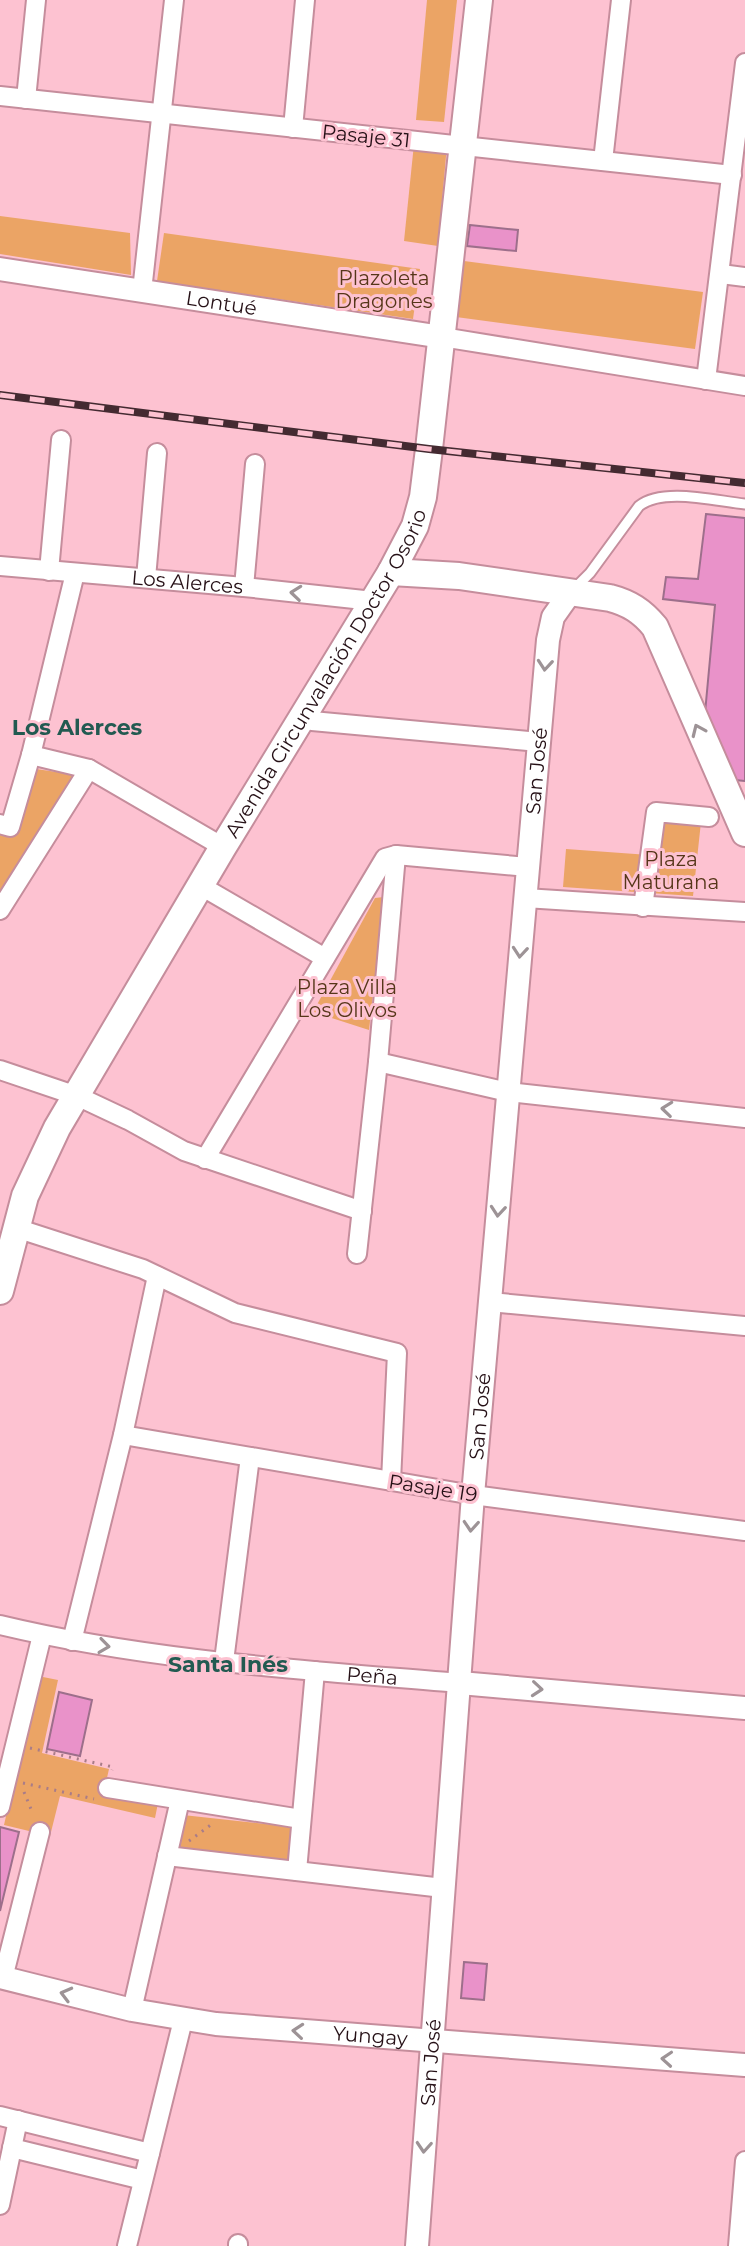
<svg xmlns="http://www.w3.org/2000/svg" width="745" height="2246" font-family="Montserrat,sans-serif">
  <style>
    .green { fill: #eba465 }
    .building { fill: #e992c9; stroke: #9d6f8b; stroke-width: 2 }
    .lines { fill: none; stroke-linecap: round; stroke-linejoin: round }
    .service-casing { stroke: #c58d9c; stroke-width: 13 }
    .minor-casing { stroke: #c58d9c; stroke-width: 22 }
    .tertiary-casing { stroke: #c58d9c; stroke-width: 26 }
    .secondary-casing { stroke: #c58d9c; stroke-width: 30 }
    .path { stroke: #a97c88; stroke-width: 3; stroke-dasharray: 2 6; stroke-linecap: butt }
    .service { stroke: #fff; stroke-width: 9 }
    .minor { stroke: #fff; stroke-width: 18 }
    .tertiary { stroke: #fff; stroke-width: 22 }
    .secondary { stroke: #fff; stroke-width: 26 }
    .rail-casing { stroke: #442a31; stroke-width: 8 }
    .rail { stroke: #fdc2d1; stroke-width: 5; stroke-dasharray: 15; stroke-linecap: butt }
    .oneway { stroke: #9d9396 }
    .labels { text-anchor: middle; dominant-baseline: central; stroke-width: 6; stroke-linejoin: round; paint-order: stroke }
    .street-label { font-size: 20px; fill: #251016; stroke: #fdc2d1 }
    .park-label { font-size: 20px; fill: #563619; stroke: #fdc2d1 }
    .neighbourhood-label { font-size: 22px; font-weight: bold; fill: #225a51; stroke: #fdc2d1 }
  </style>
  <rect width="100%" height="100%" fill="#fdc2d1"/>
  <g class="green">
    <path d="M427 0H457L444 122 416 120Z"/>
    <path d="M414 144 447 145 438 246 404 241Z"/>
    <path d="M0 216 130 233 131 275 0 254Z"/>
    <path d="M164 233 420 269 413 319 157 281Z"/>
    <path d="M464 261 703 292 695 349 456 317Z"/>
    <path d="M36 769 77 775 0 899V835L10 837Z"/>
    <path d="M654 818 701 822 693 896 563 887 566 849 649 855Z"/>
    <path d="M384 897 369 1030 313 1012 375 898Z"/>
    <path d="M38 1676 58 1680 42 1753 109 1769 104 1791 158 1803 155 1818 60 1796 50 1836 4 1825Z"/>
    <path d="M183 1815 293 1827 289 1862 179 1849Z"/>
  </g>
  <g class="building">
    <path d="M470 225 518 230 516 251 467 246Z"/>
    <path d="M706 514 745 518V781L735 780 705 713 715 605 663 599 666 577 698 579Z"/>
    <path d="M59 1692 92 1700 80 1756 47 1749Z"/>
    <path d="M0 1827 19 1832 0 1911Z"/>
    <path d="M464 1962 487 1964 484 2000 461 1998Z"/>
  </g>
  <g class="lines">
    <defs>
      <path id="service" d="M575 588 590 573 639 506C663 487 715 501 745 504"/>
      <g id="minor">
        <path d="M0 96 732 175"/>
        <path d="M26 99 36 0"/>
        <path d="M293 128 305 0"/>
        <path d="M603 161 621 0"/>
        <path d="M721 274 745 277"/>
        <path d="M142 291 174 0"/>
        <path d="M442 337 745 386"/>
        <path d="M706 380 745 63"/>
        <path id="s1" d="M0 566 244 587 373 601"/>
        <path d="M49 571 61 440"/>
        <path d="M146 578 157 453"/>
        <path d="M244 587 255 464"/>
        <path d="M303 718 312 721 539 742"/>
        <path d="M31 755 89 769 223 847"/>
        <path d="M0 824 10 827 31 755 75 573"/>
        <path d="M201 886 325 958"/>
        <path d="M525 898 745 912"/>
        <path d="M643 907 656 812 709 817"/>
        <path d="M0 910 89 769"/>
        <path d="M378 1062 508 1092 745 1118"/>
        <path d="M0 1070 77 1096 128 1120 184 1151 362 1211"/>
        <path d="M205 1159 385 858 396 855 528 867"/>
        <path d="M16 1228 143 1269 235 1313 397 1353 391 1481"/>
        <path d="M357 1254 378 1062 396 855"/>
        <path d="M490 1302 745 1326"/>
        <path d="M123 1435 473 1495 745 1531"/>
        <path id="s2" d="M0 1625C150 1661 306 1670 460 1683"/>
        <path d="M72 1641 123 1435 157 1276"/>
        <path d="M224 1661 250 1457"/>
        <path d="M108 1788 301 1819"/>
        <path d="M0 1807 42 1635"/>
        <path d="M167 1856 443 1888"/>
        <path d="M297 1871 315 1671"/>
        <path d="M3 1978 40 1832"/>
        <path d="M132 2010 180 1800"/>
        <path d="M0 2116 150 2153"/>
        <path d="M12 2148 143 2180"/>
        <path d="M0 2205 18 2120"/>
        <path d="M127 2246 183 2020"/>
        <path d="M238 2246V2244"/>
        <path d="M738 2246 745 2161"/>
      </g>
      <g id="tertiary">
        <path id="s3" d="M0 269 442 337"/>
        <path d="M460 1683 745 1708"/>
        <path id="s4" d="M0 1977 132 2010 216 2024 745 2065"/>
        <path id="s5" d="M417 2246 473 1495 548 640 553 617 570 593"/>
      </g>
      <g id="secondary">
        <path d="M391 572 459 576 610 598C629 603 642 611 655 627L745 833"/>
        <path id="s6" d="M0 1291 25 1196 57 1128 223 847 391 572 415 526 423 497 429 449 479 0"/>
      </g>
    </defs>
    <use href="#service" class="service-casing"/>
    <use href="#minor" class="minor-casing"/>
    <use href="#tertiary" class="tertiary-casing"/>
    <use href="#secondary" class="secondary-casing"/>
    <g class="path">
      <path d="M30 1748 113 1767 112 1770"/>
      <path d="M23 1783 94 1799"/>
      <path d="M24 1792 33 1814"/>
      <path d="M189 1841 212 1824"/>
    </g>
    <use href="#service" class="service"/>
    <use href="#minor" class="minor"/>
    <use href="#tertiary" class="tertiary"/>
    <use href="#secondary" class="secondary"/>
    <defs>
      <path id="rail" d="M0 395 429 449 745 483"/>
    </defs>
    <use href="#rail" class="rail-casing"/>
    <use href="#rail" class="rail"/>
  </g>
  <defs><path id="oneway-chevron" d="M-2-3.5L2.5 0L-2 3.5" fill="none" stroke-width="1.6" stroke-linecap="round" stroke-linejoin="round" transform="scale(2)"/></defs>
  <g class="oneway">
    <use href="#oneway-chevron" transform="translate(296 593) rotate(-174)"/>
    <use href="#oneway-chevron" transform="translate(545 665) rotate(95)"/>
    <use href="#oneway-chevron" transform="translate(698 730) rotate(-114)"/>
    <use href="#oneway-chevron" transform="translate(520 952) rotate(95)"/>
    <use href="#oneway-chevron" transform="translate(667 1109) rotate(-174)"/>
    <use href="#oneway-chevron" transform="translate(498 1211) rotate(95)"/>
    <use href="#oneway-chevron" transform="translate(471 1526) rotate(94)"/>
    <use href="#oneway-chevron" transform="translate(104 1646) rotate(8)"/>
    <use href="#oneway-chevron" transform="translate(537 1689) rotate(5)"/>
    <use href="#oneway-chevron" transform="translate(66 1994) rotate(-165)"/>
    <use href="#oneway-chevron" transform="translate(298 2031) rotate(-175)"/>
    <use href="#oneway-chevron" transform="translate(667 2059) rotate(-176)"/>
    <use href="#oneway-chevron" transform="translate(424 2147) rotate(94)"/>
  </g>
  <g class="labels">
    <g class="street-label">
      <text transform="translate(366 136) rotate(6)">Pasaje 31</text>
      <text stroke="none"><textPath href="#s3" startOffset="224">Lontué</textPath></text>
      <text stroke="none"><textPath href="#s1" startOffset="188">Los Alerces</textPath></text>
      <text stroke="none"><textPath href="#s6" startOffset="702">Avenida Circunvalación Doctor Osorio</textPath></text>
      <text stroke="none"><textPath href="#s5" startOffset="1480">San José</textPath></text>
      <text stroke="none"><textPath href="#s5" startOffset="832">San José</textPath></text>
      <text transform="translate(433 1488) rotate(9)">Pasaje 19</text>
      <text stroke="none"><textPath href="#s2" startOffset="376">Peña</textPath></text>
      <text stroke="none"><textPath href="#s4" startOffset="376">Yungay</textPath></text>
      <text stroke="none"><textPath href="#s5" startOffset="184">San José</textPath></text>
    </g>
    <g class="park-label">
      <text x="384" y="278">Plazoleta<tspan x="384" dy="23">Dragones</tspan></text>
      <text x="671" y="859">Plaza<tspan x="671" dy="23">Maturana</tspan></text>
      <text x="347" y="987">Plaza Villa<tspan x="347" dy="23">Los Olivos</tspan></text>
    </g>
    <g class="neighbourhood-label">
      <text x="77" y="727">Los Alerces</text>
      <text x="228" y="1664">Santa Inés</text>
    </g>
  </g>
</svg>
